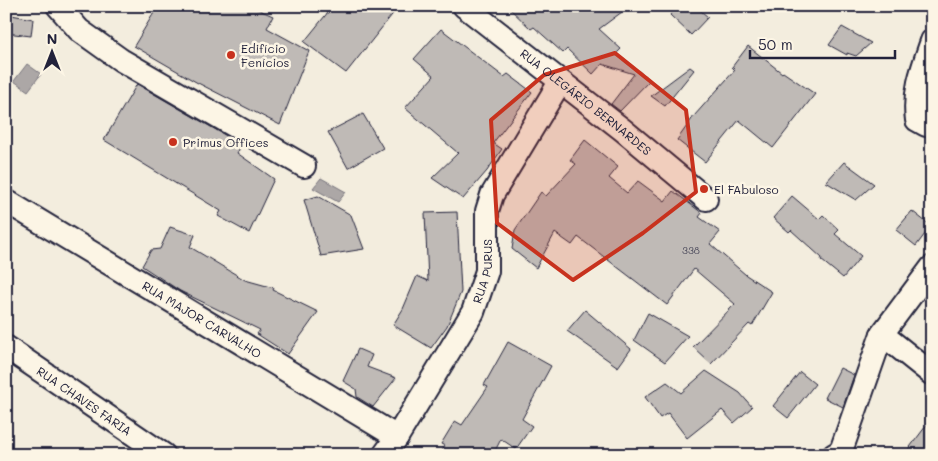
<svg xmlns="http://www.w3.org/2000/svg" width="938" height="461" font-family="Mali,sans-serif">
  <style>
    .water { fill: #aca7a6; stroke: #75727b }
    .building { fill: #bfbab6; stroke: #22223b }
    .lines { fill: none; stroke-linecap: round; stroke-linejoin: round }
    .minor-casing { stroke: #22223b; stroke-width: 26 }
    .minor { stroke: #fcf5e5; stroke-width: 22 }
    .marked { fill: #c8321e; fill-opacity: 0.2; stroke: #c8321e; stroke-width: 4; stroke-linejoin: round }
    .poi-dot { fill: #c8321e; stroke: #fcf5e5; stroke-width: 2 }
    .labels { text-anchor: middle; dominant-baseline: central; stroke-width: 5; stroke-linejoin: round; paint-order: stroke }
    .number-label { font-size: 10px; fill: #49485a }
    .poi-label { font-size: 12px; fill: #22223b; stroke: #fcf5e5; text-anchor: start }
    .street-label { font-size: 12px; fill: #22223b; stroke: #fcf5e5 }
  </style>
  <rect width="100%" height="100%" fill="#f3edde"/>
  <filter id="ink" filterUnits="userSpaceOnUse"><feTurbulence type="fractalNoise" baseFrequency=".02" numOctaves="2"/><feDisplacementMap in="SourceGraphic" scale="10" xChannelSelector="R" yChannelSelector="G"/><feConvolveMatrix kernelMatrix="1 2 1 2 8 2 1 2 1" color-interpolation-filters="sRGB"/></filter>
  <g filter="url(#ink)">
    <g class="water">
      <path d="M27 64 41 74 28 91 14 81Z"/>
      <path d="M321 178 346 192 338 202 313 188Z"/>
    </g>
    <g class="building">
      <path d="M158 6H250L273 16 267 28 309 51 280 125 196 82 134 46Z"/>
      <path d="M333 6H399L346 73 304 42Z"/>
      <path d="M507 6H630L599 29 621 49 616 54 650 80 620 111 611 104 634 74 602 64 593 74 567 49 563 53 534 27 531 29Z"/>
      <path d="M677 6H695L708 17 691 35 670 15Z"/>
      <path d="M6 14 33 19 31 36 6 33Z"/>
      <path d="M842 27 871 43 856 56 847 53V55L829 45Z"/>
      <path d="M441 29 504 77 508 74 532 92 493 143 502 149 487 171 463 199 432 178 458 153 405 108 434 76 414 59Z"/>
      <path d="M748 46 782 73 783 72 815 94 773 148 739 120 705 162 677 140 694 116 735 70 732 67Z"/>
      <path d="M690 67 694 70 665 106 651 96Z"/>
      <path d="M137 84 242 145 237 153 274 179 249 233 218 216 221 211 104 140Z"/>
      <path d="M363 114 383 148 348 168 328 132Z"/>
      <path d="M585 140 618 167 609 178 627 193 638 181 665 201 673 191 702 213 699 217 720 232 710 244 746 275 772 292 752 326 749 324 711 364 693 347 735 304 694 269 667 305 578 237 572 245 555 233 536 268 512 249 515 230 541 192 546 196 576 164 570 160Z"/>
      <path d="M844 162 874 184 856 200 826 182Z"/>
      <path d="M318 196 351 215 364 249 321 256 304 200Z"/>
      <path d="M792 196 819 219 823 215 839 230 835 234 861 256 843 278 821 260 822 258 791 230 789 232 773 218Z"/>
      <path d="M912 211 931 226 916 246 896 230Z"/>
      <path d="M457 212 461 292 447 326 431 348 393 325 403 309 417 276 428 281 425 213Z"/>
      <path d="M170 227 195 235 190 247 245 280 274 288 273 290 318 312 288 354 257 334 260 330 180 291 142 266 151 250 160 249Z"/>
      <path d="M585 310 631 349 618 367 567 331Z"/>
      <path d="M648 313 688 336 665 362 634 340Z"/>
      <path d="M508 342 551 366 522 419 532 426 516 449 501 439 493 455H439L445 446 441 444 455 421 462 425 488 387 484 385Z"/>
      <path d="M358 349 372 355 367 367 396 378 373 407 357 397 356 389 343 381Z"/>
      <path d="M840 368 854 375 843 407 825 398Z"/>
      <path d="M706 371 740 393 752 407 734 423 722 410 687 438 668 413 660 418 645 397 667 382 681 393Z"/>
      <path d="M800 372 815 384 788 418 773 406Z"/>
      <path d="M932 418V450L928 455H904Z"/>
    </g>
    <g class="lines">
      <defs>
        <g id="minor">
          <path d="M58 6 79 30 121 60 304 166"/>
          <path id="s1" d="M464 6 623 130 706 199"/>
          <path d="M932 41C923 67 913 92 917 120L926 125H932"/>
          <path id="s2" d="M6 201 397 437"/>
          <path d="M882 334 932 374"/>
          <path id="s3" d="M6 347 164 455"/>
          <path id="s4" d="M384 455 397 437 473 312 487 271V211L492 195 560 82"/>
          <path d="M834 455 841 451 882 334 932 267"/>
        </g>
      </defs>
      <use href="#minor" class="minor-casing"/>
      <use href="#minor" class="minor"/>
    </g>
  </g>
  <path class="marked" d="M615 53 686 110 696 192 643 233 573 280 497 223 491 120 544 75Z"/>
  <g class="poi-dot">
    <circle cx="231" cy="55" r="5"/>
    <circle cx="173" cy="142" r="5"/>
    <circle cx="704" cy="189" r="5"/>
  </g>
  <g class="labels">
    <g class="number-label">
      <text x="691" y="250">338</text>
    </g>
    <g class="poi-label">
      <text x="241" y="48">Edifício<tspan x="241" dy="14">Fenícios</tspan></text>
      <text x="183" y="142">Primus Offices</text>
      <text x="714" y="189">El FAbuloso</text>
    </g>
    <g class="street-label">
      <text stroke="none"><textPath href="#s1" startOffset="155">RUA OLEGÁRIO BERNARDES</textPath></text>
      <text stroke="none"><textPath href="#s4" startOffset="211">RUA PURUS</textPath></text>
      <text stroke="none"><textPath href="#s2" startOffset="229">RUA MAJOR CARVALHO</textPath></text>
      <text stroke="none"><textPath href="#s3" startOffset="95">RUA CHAVES FARIA</textPath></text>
    </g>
  </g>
  <rect width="938" height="461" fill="none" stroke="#fcf5e5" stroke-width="25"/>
  <rect x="12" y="12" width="913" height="436" fill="none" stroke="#22223b" stroke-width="2" filter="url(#ink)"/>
  <g transform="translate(52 52)" stroke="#fcf5e5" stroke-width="4" paint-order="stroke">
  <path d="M0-4L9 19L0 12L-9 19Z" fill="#22223b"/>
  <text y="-8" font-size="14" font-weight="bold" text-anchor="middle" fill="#22223b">N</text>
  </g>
  <path d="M750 50v8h145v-8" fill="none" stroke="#22223b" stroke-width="2.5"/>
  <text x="758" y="50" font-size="15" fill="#22223b" stroke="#fcf5e5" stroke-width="4" paint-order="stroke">50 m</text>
</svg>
